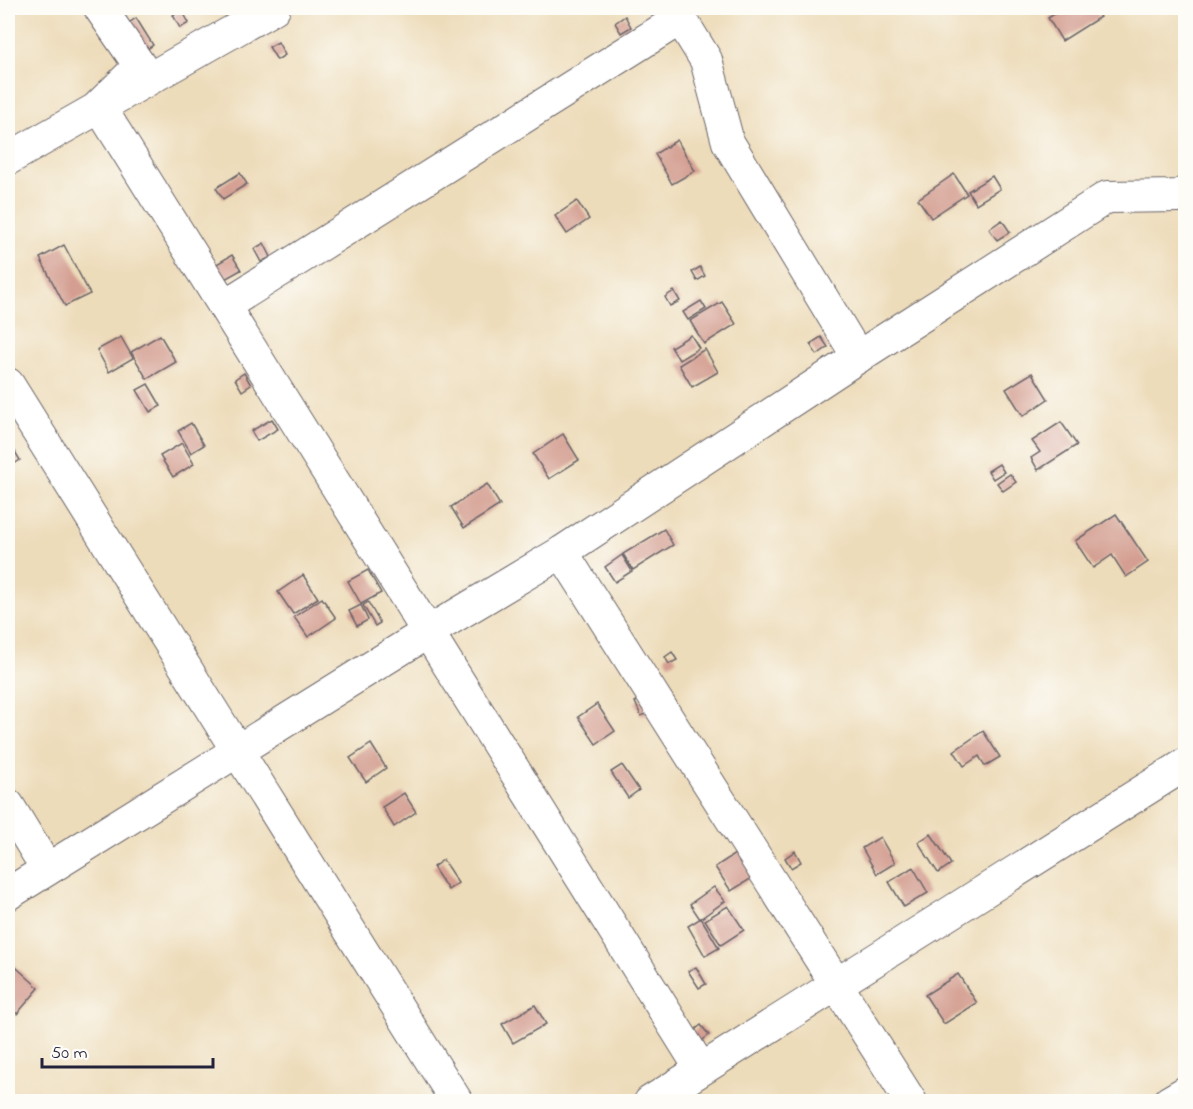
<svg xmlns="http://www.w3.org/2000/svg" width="1193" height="1109" font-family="'Indie Flower',sans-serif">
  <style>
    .building { fill: #d49f92 }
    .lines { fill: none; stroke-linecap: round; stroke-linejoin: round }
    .minor-casing { stroke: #696367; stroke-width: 34 }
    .minor { stroke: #fff; stroke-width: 32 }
  </style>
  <rect width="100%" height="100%" fill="#fdfcf7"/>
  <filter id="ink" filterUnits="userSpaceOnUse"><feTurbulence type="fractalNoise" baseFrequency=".0167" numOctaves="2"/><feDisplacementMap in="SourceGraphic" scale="12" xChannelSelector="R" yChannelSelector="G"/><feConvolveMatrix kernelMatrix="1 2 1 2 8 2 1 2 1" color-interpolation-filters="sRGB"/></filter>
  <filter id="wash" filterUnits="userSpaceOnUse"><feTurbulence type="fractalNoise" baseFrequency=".008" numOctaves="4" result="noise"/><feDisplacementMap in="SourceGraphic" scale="24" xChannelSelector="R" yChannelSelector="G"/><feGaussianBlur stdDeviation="1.35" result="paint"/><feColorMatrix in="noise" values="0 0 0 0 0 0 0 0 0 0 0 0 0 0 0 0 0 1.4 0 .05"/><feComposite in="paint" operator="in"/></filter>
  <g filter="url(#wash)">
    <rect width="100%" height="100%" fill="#eddcba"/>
    <g id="blocks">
      <g class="building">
        <path d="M1064 8H1094L1100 17 1062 41 1048 18Z"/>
        <path d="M182 10 189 23 180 28 173 15Z"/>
        <path d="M625 16 631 27 621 33 615 23Z"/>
        <path d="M136 18 153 45 143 52 126 25Z"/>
        <path d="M278 42 285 55 277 60 269 47Z"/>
        <path d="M677 140 695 171 672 184 655 154Z"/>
        <path d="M240 173 247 184 223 199 216 188Z"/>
        <path d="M954 174 967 194 931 218 918 199Z"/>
        <path d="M992 176 1000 189 976 204 968 191Z"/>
        <path d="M577 201 589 219 567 234 555 216Z"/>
        <path d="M1002 220 1010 232 997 240 989 229Z"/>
        <path d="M264 243 271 257 261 262 254 249Z"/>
        <path d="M64 245 90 294 65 306 40 258Z"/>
        <path d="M232 255 241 270 223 280 215 265Z"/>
        <path d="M700 267 705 276 697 281 692 272Z"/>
        <path d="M674 291 680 301 670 306 665 297Z"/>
        <path d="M701 301 706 309 688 320 683 312Z"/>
        <path d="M722 302 736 324 704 344 690 321Z"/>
        <path d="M160 335 176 362 147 379 131 352Z"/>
        <path d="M691 335 699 348 679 360 671 347Z"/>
        <path d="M121 337 133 358 109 372 97 350Z"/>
        <path d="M821 337 828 347 817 355 810 344Z"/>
        <path d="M705 349 718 372 692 387 679 365Z"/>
        <path d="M244 373 251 385 242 391 235 379Z"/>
        <path d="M1032 373 1048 399 1023 416 1006 389Z"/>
        <path d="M148 384 161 406 150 412 137 390Z"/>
        <path d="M272 419 278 429 257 441 251 431Z"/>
        <path d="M1061 422 1077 445 1038 470 1031 458 1040 452 1032 441Z"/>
        <path d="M191 423 204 445 191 453 178 431Z"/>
        <path d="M563 434 579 460 549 479 533 454Z"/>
        <path d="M8 440 20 460 11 466 8 460Z"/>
        <path d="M182 443 194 464 173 477 160 456Z"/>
        <path d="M999 464 1004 472 993 479 988 471Z"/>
        <path d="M1010 474 1016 482 1003 491 997 483Z"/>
        <path d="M487 484 500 505 464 528 451 507Z"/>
        <path d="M1116 514 1148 562 1126 577 1112 555 1093 568 1075 541Z"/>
        <path d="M664 529 673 545 633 570 623 554Z"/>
        <path d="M622 555 632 571 615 582 605 567Z"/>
        <path d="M368 570 381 593 361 604 348 581Z"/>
        <path d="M303 575 318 598 293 614 278 592Z"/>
        <path d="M322 598 336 618 308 637 294 617Z"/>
        <path d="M368 602 380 623 375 626 363 605Z"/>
        <path d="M361 605 368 620 357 626 349 611Z"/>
        <path d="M672 652 677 660 669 664 665 657Z"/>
        <path d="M646 697 653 711 641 716 635 702Z"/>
        <path d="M597 704 615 731 596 744 578 717Z"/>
        <path d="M983 731 1000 757 985 766 979 756 964 766 954 751Z"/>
        <path d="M371 744 386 768 366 782 350 758Z"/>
        <path d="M622 765 639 790 628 798 611 772Z"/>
        <path d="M404 793 416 812 394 827 382 807Z"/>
        <path d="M931 834 951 864 938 873 918 842Z"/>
        <path d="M880 837 895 863 877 874 862 848Z"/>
        <path d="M741 850 757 875 731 891 715 867Z"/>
        <path d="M795 851 801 862 791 868 785 858Z"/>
        <path d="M443 860 458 883 448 890 433 867Z"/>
        <path d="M913 867 928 893 904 907 889 882Z"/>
        <path d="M714 887 725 901 700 919 690 904Z"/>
        <path d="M728 906 744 930 721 945 705 920Z"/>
        <path d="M701 918 719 948 705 956 688 926Z"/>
        <path d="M8 960 39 988 17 1014 8 1005Z"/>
        <path d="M696 967 706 984 699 988 688 971Z"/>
        <path d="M958 974 977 1003 944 1024 925 995Z"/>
        <path d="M535 1005 546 1024 513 1043 502 1024Z"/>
        <path d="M701 1025 709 1035 699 1043 691 1033Z"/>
      </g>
    </g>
  </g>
  <g filter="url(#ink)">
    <use href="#blocks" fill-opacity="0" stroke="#696367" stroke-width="1.5"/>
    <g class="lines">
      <defs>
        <g id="minor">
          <path d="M100 8 140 66 99 106 701 1069"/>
          <path d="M674 8 706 60 728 142 858 357"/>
          <path d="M8 159 274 8"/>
          <path d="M224 306 681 18"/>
          <path d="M8 384 457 1102"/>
          <path d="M562 552 911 1102"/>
          <path d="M8 805 47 869"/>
          <path d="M8 894 428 632 562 552 858 357 1107 197 1179 196 1186 192"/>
          <path d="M650 1102 1186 764"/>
          <path d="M1169 1102 1186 1092"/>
        </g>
      </defs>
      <use href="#minor" class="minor-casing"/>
      <use href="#minor" class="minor"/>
    </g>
  </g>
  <rect width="1193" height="1109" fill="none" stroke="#fdfcf7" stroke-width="30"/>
  <path d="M42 1058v9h171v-9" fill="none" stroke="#22223b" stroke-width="3"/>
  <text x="51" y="1058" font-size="18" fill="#22223b" stroke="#fdfcf7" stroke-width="4.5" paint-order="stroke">50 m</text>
</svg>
